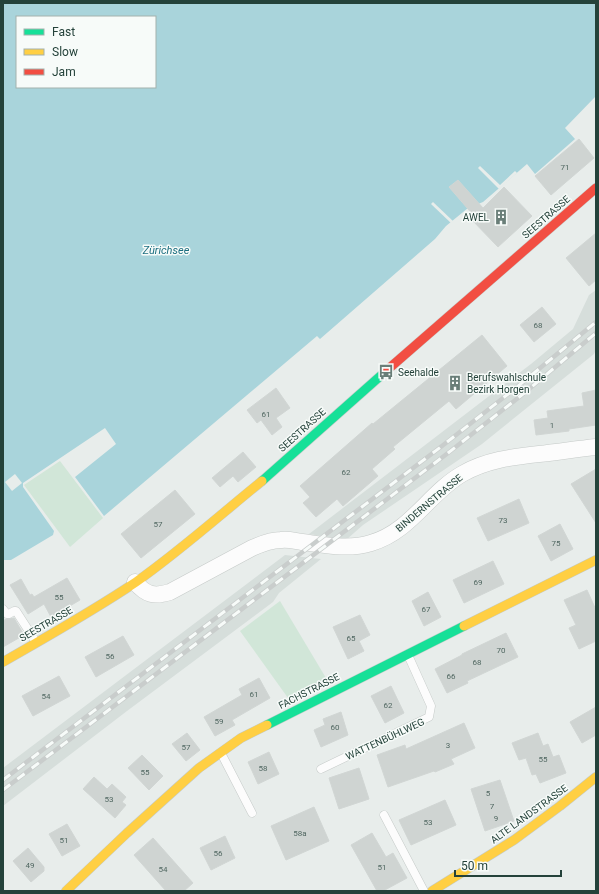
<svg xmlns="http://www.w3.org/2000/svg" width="599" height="894" font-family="Roboto,sans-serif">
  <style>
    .built { fill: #d6dedb }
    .green { fill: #d1e6d8 }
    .water { fill: #a9d4db; fill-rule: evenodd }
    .pier { fill: #e8edeb }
    .building { fill: #cfd4d2; stroke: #d1d6d4 }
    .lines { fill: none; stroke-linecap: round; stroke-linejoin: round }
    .lane-casing { stroke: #c5cac8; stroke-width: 9 }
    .street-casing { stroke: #c5cac8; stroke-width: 17 }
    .fast-casing { stroke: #c3cbc8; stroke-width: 10 }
    .slow-casing { stroke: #c3cbc8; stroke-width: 10 }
    .jam-casing { stroke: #c3cbc8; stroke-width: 10 }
    .lane { stroke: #fcfcfc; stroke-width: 8 }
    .street { stroke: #fcfcfc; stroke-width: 16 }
    .fast { stroke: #16e098; stroke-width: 9 }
    .slow { stroke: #ffcf43; stroke-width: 9 }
    .jam { stroke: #f24e42; stroke-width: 9 }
    .rail-casing { stroke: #c9cdcc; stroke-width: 4.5 }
    .rail { stroke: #f7fbf9; stroke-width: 3; stroke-dasharray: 9; stroke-linecap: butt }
    .labels { text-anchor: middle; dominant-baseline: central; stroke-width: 3; stroke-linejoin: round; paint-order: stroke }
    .number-label { font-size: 8px; fill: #506761 }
    .poi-label { font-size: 10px; fill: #24423a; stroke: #f7fbf9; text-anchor: start }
    .street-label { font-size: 10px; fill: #24423a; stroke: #f7fbf9 }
    .water-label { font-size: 11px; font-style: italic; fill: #1c6f80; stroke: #f7fbf9 }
  </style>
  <rect width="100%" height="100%" fill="#e8edeb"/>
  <g class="built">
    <path d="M596 290V350L594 354 482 444 363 525 346 540 309 534 531 364 573 329 589 295Z"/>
    <path d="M285 555 321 559 279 593 273 602 127 711 3 806V768Z"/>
  </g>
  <g class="green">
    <path d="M60 461 103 518 70 547 24 485Z"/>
    <path d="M280 601 326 678 288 698 240 631Z"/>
  </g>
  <path class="water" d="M3 3H596V96L565 128 575 139 535 174 527 164 483 202 468 208 446 226 435 239 320 339 317 336 104 516 75 477 116 444 105 428 23 483V487L54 531 53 535 11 560H3ZM17 17H155V87H17Z"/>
  <g class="pier">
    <path d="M480 166 500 185 515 171 517 173 499 189 478 168Z"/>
    <path d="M433 202 454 222 452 224 431 204Z"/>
    <path d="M15 474 22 483 12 491 5 482Z"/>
  </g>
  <g class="building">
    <path d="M579 139 594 158 551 195 535 176Z"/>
    <path d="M458 180 483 208 504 187 532 216 498 247 471 219 474 216 449 187Z"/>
    <path d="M596 233V280L589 286 566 258Z"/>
    <path d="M542 307 556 324 534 342 520 325Z"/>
    <path d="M482 335 507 366 456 409 449 401 393 447 395 449 372 469 378 476 343 506 337 499 316 517 303 503 310 497 300 486 372 423 373 424Z"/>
    <path d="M276 388 290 408 276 418 282 427 272 435 261 420 257 423 247 410Z"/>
    <path d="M596 390V425L569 429V431L536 435 534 420 548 418 547 411 584 406 582 393Z"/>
    <path d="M243 452 256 467 238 482 233 476 220 487 212 478Z"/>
    <path d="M596 469V523L571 484Z"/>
    <path d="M175 490 195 514 141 558 121 534Z"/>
    <path d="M519 499 529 523 488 541 477 518Z"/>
    <path d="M560 524 573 549 551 561 538 536Z"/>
    <path d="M493 561 504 584 464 603 453 580Z"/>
    <path d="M67 578 80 600 51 617 44 604 28 614 10 585 21 579 30 595 32 594 34 597Z"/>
    <path d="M587 590 596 610V641L579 649 569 628 576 625 564 600Z"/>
    <path d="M428 592 441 617 424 626 412 601Z"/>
    <path d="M360 615 370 635 359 641 364 651 348 659 333 627Z"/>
    <path d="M14 618 24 635 3 647V621L6 619H9Z"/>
    <path d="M506 633 518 657 467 681 468 683 447 693 435 669 462 655V654Z"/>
    <path d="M123 636 134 655 96 677 85 657Z"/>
    <path d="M59 676 70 696 33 716 22 696Z"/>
    <path d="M259 678 270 698 232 720 235 725 215 736 204 717 242 695 239 689Z"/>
    <path d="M391 686 404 713 385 723 371 696Z"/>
    <path d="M596 707V735L582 743 570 722Z"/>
    <path d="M341 712 348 735 321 747 314 730 325 725 323 719Z"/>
    <path d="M464 723 475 748 451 759 454 764 435 772 434 771 388 787 377 755 405 745 406 749Z"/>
    <path d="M187 733 200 750 186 761 172 744Z"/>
    <path d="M538 733 543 746 548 744 553 757 559 755 566 773 540 783 536 774 532 775 526 758 519 760 512 743Z"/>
    <path d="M269 752 279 774 258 784 248 762Z"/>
    <path d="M142 755 163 776 149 790 128 768Z"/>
    <path d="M359 768 369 799 339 809 329 778Z"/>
    <path d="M94 777 107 789 112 784 126 797 122 802 126 805 115 818 83 789Z"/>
    <path d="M500 780 514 821 485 831 471 789Z"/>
    <path d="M445 800 456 825 411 845 399 820Z"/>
    <path d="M314 807 329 841 286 860 271 826Z"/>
    <path d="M67 824 80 846 62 856 49 834Z"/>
    <path d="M372 833 386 857 393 853 407 878 383 891H377L351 845Z"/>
    <path d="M225 836 235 858 211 870 200 848Z"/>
    <path d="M153 838 193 883 184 891H166L134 855Z"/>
    <path d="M28 848 44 867V871L31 882 13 861Z"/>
  </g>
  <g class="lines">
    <defs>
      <g id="lane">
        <path d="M3 609 7 614H9L14 611H16L36 642"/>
        <path d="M221 753 252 813"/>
        <path d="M321 769 429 717 431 706 408 655"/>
        <path d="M384 815 424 891"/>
      </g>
      <path id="street" d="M135 582C146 595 154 597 170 592L252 548C261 544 271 540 281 540 288 539 295 541 302 542 325 545 348 550 371 543 410 532 429 493 462 474 486 460 512 457 539 454 558 452 577 449 596 447"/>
      <g id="fast">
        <path d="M262 481 386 371"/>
        <path d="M267 725 464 626"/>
      </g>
      <g id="slow">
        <path d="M464 626 596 560"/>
        <path d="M3 662C48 636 93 611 136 582 180 551 220 515 262 481"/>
        <path d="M66 891 127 833 199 768 241 738 267 725"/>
        <path d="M432 891 514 840 560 806 596 777"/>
      </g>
      <path id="jam" d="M386 371 596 188"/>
    </defs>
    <use href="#lane" class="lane-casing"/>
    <use href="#street" class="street-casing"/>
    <use href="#fast" class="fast-casing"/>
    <use href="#slow" class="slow-casing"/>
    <use href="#jam" class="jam-casing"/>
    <use href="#lane" class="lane"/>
    <use href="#street" class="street"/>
    <use href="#fast" class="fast"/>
    <use href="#slow" class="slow"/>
    <use href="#jam" class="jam"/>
    <defs>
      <g id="rail">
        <path d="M3 780 442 446 517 387 596 322"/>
        <path d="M3 790 448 453 523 394 596 333"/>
      </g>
    </defs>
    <use href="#rail" class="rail-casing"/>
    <use href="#rail" class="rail"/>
  </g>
  <defs>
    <symbol id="building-bare" viewBox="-9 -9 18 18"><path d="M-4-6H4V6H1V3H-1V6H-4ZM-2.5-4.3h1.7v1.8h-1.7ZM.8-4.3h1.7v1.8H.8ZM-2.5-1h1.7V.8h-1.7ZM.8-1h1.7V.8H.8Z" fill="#697e78" stroke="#f7fbf9" stroke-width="2.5" paint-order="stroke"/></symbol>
    <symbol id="bus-bare" viewBox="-9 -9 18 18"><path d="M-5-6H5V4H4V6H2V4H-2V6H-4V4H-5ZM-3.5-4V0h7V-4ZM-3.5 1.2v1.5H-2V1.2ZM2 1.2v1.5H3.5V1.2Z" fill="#697e78" stroke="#f7fbf9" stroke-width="2.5" paint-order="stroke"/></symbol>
  </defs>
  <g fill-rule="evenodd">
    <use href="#building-bare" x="490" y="206" width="22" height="22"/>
    <use href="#bus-bare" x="375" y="361" width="22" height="22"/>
    <use href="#building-bare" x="444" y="372" width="22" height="22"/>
  </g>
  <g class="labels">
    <g class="number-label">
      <text x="565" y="167">71</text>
      <text x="538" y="325">68</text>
      <text x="266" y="414">61</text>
      <text x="552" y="425">1</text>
      <text x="346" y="472">62</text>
      <text x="503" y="520">73</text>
      <text x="158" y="524">57</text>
      <text x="556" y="543">75</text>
      <text x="478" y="582">69</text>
      <text x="59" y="597">55</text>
      <text x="426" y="609">67</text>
      <text x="351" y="638">65</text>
      <text x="501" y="650">70</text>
      <text x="110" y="656">56</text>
      <text x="477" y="662">68</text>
      <text x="451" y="676">66</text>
      <text x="254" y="694">61</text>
      <text x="46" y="696">54</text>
      <text x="388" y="705">62</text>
      <text x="219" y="721">59</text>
      <text x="335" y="727">60</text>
      <text x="448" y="745">3</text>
      <text x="186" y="747">57</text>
      <text x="543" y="759">55</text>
      <text x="263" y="768">58</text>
      <text x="145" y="772">55</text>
      <text x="488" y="793">5</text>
      <text x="109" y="799">53</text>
      <text x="492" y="806">7</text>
      <text x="496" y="818">9</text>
      <text x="428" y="822">53</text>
      <text x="300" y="833">58a</text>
      <text x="64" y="840">51</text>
      <text x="218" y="853">56</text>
      <text x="30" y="865">49</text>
      <text x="382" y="867">51</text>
      <text x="163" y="869">54</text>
    </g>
    <g class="poi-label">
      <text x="489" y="217" text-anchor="end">AWEL</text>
      <text x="398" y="372">Seehalde</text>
      <text x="467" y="377">Berufswahlschule<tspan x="467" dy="12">Bezirk Horgen</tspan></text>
    </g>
    <g class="street-label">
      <text transform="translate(546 217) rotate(-41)">SEESTRASSE</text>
      <text transform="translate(302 430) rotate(-42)">SEESTRASSE</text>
      <text transform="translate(429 503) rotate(-40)">BINDERNSTRASSE</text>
      <text transform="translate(46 624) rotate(-30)">SEESTRASSE</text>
      <text transform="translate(309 691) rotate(-27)">FACHSTRASSE</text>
      <text transform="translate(385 739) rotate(-25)">WATTENBÜHLWEG</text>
      <text transform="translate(529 814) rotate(-36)">ALTE LANDSTRASSE</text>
    </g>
    <g class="water-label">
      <text x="166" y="250">Zürichsee</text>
    </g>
  </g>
  <rect width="599" height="894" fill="none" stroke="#24423a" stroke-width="8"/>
  <rect x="16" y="16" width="140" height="72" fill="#f7fbf9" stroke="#a3b1ad"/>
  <rect x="24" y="29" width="20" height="6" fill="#16e098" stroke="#a3b1ad"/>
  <text x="52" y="36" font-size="12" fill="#24423a">Fast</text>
  <rect x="24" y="49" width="20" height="6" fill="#ffcf43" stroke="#a3b1ad"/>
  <text x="52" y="56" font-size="12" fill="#24423a">Slow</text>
  <rect x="24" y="69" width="20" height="6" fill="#f24e42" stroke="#a3b1ad"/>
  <text x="52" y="76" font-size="12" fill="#24423a">Jam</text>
  <path d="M455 870v6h106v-6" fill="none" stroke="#24423a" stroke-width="2"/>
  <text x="461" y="870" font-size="12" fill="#24423a" stroke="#f7fbf9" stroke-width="3" paint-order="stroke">50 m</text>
</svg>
